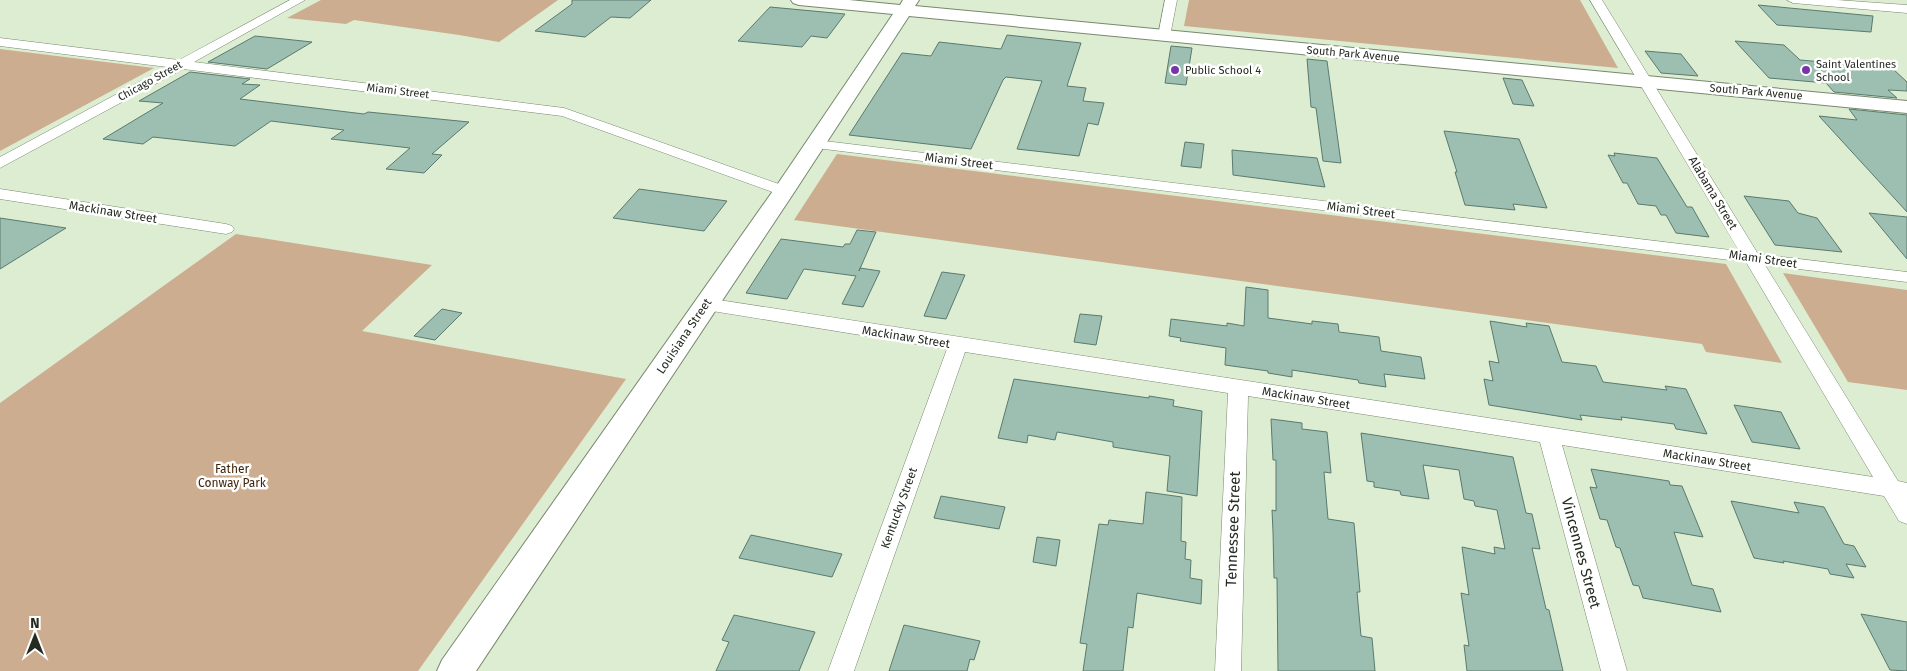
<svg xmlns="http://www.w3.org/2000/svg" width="1907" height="671" font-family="'Fira Sans',sans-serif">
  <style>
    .green { fill: #cdad8f }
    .building { fill: #9dbfb1; stroke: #5a7a6e }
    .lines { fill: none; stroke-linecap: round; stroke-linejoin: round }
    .street-casing { stroke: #78886f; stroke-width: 1 }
    .secondary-casing { stroke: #78886f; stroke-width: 2 }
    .street { fill: #fff; fill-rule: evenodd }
    .secondary { fill: #fff; fill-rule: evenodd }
    .poi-dot { fill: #7835a9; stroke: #fff; stroke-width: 2 }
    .labels { text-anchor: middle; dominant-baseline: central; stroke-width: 5; stroke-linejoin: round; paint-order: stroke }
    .far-street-label { font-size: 11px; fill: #242b20; stroke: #fff }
    .far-poi-label { font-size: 11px; fill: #242b20; stroke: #fff; text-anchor: start }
    .street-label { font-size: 12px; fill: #242b20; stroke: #fff }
    .park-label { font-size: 12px; fill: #40270c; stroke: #fff }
    .near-street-label { font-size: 15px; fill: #242b20; stroke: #fff }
  </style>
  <rect width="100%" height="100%" fill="#dcedd1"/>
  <g class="green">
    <path d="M321 0H558L499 42 459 35 354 20 346 24 287 18Z"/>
    <path d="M1189 0H1580L1618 68 1184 26Z"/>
    <path d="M0 49 154 68 0 151Z"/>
    <path d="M837 154 1726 264 1782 363 1706 352 1702 344 794 220Z"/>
    <path d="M236 234 432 265 362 331 626 379 418 671H0V403Z"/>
    <path d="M1783 273 1907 290V390L1848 382Z"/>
  </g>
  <g class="building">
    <path d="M572 0H651L630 18 611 17 585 37 535 31 572 4Z"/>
    <path d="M1758 5 1873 16 1871 32 1777 25Z"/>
    <path d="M770 7 845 14 827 38 811 36 802 47 738 41Z"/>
    <path d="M1007 35 1081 43 1067 86 1086 88 1083 101 1104 103 1098 125 1088 123 1079 156 1017 149 1042 81 1006 77 1003 80 971 149 849 135 902 53 931 56 939 42 1001 49Z"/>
    <path d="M255 36 284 39 312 42 267 69 208 62Z"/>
    <path d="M1735 41 1784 45 1800 60 1892 68 1907 82V91L1888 90 1897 98 1834 92 1826 83 1769 78Z"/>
    <path d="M1171 46 1192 48 1186 85 1165 83Z"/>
    <path d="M1645 51 1681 54 1698 76 1661 73Z"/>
    <path d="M1307 59 1327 61 1341 163 1323 161 1316 108 1311 107Z"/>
    <path d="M190 72 250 79 242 84 260 85 240 99 364 114 368 112 469 122 432 154 442 155 424 173 386 169 410 148 331 139 344 130 271 121 235 146 153 137 143 144 103 139 163 103 139 101Z"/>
    <path d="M1503 78 1522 80 1534 106 1513 104Z"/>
    <path d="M1849 109 1907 115V212L1819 116 1857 120Z"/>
    <path d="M1444 131 1519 139 1547 208 1513 204 1515 210 1465 205 1455 172H1457Z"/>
    <path d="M1185 142 1204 144 1201 168 1181 166Z"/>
    <path d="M1232 150 1317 158 1325 187 1233 175Z"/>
    <path d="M1614 153 1657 158 1687 207H1692L1709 237 1676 233 1666 215H1661L1656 206 1638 204 1627 183H1623L1608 155 1615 156Z"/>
    <path d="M639 189 727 201 704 231 613 218Z"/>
    <path d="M1744 196 1789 201 1798 213 1817 218 1842 252 1775 245Z"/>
    <path d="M1869 213 1907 217V259Z"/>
    <path d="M0 218 66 228 0 269Z"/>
    <path d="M857 230 876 232 859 271 860 268 880 271 863 307 842 304 856 276 804 269 787 299 746 293 781 239 843 247 845 244H850Z"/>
    <path d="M942 272 965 275 946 319 924 316Z"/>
    <path d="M1246 287 1268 290V318L1312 324V321L1338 324 1339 332 1379 337 1381 351 1421 357 1425 379 1384 374 1386 387 1359 383 1358 380 1292 370V377L1268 373V371L1225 365 1226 348 1180 341 1181 338 1169 336 1171 319 1227 326V323L1244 326Z"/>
    <path d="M442 309 462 313 435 340 414 336Z"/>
    <path d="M1080 314 1102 316 1096 345 1074 342Z"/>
    <path d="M1490 321 1527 327 1526 323 1549 326 1562 362 1596 366 1603 382 1667 390 1665 386 1686 389 1707 434 1676 429 1674 424 1621 417 1622 420 1580 415 1582 420 1489 405 1484 379 1493 381 1489 361 1499 363Z"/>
    <path d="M1014 379 1149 398V396L1174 400 1173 406 1202 411 1197 496 1167 491 1170 456 1113 447V442L1057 432 1055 440 1028 435 1027 443 998 438Z"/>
    <path d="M1734 405 1781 412 1800 449 1752 442Z"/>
    <path d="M1271 419 1302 423V429L1327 432 1331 473 1324 472 1328 519 1354 523 1360 592H1357L1361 636 1372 638 1375 671H1278L1277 578H1274L1273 532 1272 510 1276 511V460H1273Z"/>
    <path d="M1361 433 1513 457 1526 513 1532 514 1540 549 1532 548 1546 609 1549 610 1563 671H1467L1464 645 1469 646 1461 593 1469 595 1462 547 1495 554 1494 547 1505 549 1497 510 1475 506 1474 501 1464 499 1459 470 1423 465 1429 499 1401 495 1400 491 1374 487V482L1367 481Z"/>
    <path d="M1591 469 1669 481 1670 485 1682 486 1703 537 1674 532 1692 585 1713 589 1721 612 1643 598 1639 586 1633 585 1620 548 1616 547 1607 520 1600 519 1590 487 1597 488Z"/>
    <path d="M1146 492 1182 497 1181 541 1186 542 1185 559 1191 560 1190 578 1202 580 1201 604 1137 593 1133 628 1128 627 1123 671H1083L1087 644 1080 643 1099 524 1108 525 1109 520 1143 524Z"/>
    <path d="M941 496 1005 507 999 529 934 518Z"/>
    <path d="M1731 501 1799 513 1794 502 1824 507 1844 544 1854 546 1866 567 1846 564 1854 578 1830 574 1828 569 1783 561 1784 563 1754 558Z"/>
    <path d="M751 535 842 554 832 577 739 558Z"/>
    <path d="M1037 537 1060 540 1056 566 1033 562Z"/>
    <path d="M1861 614 1907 622V671L1890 670Z"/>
    <path d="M734 615 815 632 799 671H716L729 642 722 640Z"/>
    <path d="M904 625 980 641 974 660 970 659 967 671H889Z"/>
  </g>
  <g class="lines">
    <defs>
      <g id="street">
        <path d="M290 0H305L194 62 564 108 790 188 792 191 790 194H778L562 116 183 69 0 168V157L167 67 0 46V38L179 60Z"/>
        <path d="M1165 0H1177L1170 36 1164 40 1158 36Z"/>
        <path d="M1590 0H1602L1758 254 1907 272V282L1765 265 1898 481 1907 483V524L1899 521 1884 496 1562 445 1627 671H1601L1540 442 1248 396 1241 671H1215L1228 393 965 352 854 671H828L947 349 706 310 700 308 697 304 700 300 706 298 1873 477 1746 262 816 148 811 147 809 144 811 141 816 140 1739 251Z"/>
        <path d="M1787 0H1837L1907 5V13L1793 3Z"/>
        <path d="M0 189 226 224 232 226 234 229 232 232 226 234 0 199Z"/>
      </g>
      <path id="secondary" d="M791 0H849L900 5 903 0H919L915 6 1907 101V113L909 16 795 191 476 671H437L442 660 775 188 893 14 799 5 793 3Z"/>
    </defs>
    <use href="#street" class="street-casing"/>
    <use href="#secondary" class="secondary-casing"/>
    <use href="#street" class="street"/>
    <use href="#secondary" class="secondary"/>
  </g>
  <g class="poi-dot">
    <circle cx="1175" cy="70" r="5"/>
    <circle cx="1806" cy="70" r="5"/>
  </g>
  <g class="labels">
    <g class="far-street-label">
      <text transform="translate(1353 54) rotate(5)">South Park Avenue</text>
      <text transform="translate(150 81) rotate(-29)">Chicago Street</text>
      <text transform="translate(398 91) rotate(7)">Miami Street</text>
      <text transform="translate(1756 92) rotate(5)">South Park Avenue</text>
    </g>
    <g class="far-poi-label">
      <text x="1816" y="64">Saint Valentines<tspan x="1816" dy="13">School</tspan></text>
      <text x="1185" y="70">Public School 4</text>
    </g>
    <g class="street-label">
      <text transform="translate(959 161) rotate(7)">Miami Street</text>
      <text transform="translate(1713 193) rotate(59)">Alabama Street</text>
      <text transform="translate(1361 210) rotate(7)">Miami Street</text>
      <text transform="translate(113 212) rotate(9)">Mackinaw Street</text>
      <text transform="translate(1763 259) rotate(8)">Miami Street</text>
      <text transform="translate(684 336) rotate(-56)">Louisiana Street</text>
      <text transform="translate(906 337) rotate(9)">Mackinaw Street</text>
      <text transform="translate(1306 398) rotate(9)">Mackinaw Street</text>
      <text transform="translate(1707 460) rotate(9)">Mackinaw Street</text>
      <text transform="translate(899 508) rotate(-70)">Kentucky Street</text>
    </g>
    <g class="park-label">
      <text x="232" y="469">Father<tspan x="232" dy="14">Conway Park</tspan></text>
    </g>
    <g class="near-street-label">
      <text transform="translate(1233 529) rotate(-88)">Tennessee Street</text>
      <text transform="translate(1581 553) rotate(75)">Vincennes Street</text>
    </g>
  </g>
  <g transform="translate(35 636)" stroke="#ffffff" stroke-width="4" paint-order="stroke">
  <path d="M0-4L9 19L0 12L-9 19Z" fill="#242b20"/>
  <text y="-8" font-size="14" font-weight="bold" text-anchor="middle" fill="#242b20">N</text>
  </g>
</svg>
